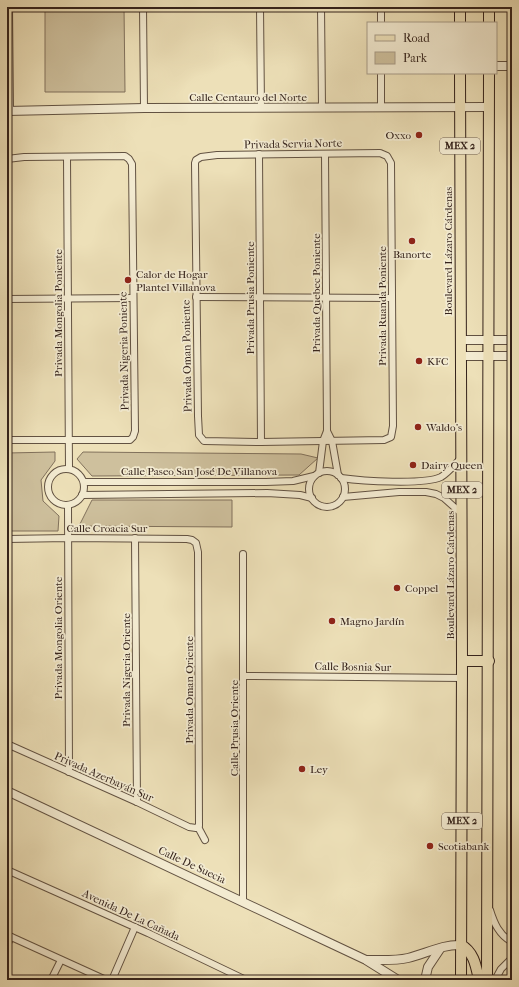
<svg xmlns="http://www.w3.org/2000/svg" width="519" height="987" font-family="'IM FELL French Canon',serif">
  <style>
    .green { fill: #cec09d; stroke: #81715c }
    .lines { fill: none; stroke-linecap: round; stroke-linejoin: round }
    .minor-casing { stroke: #625242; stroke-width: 8 }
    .tertiary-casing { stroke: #625242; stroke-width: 10 }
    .primary-casing { stroke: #34221b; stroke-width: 12 }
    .minor { stroke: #f3ebd1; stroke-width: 6 }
    .tertiary { stroke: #f3ebd1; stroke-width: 8 }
    .primary { stroke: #ede0b8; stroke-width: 10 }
    .poi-dot { fill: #8f2418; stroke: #f3ebd1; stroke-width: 1.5 }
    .labels { text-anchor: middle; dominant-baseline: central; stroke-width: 3.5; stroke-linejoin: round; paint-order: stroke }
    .shield { fill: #f3ebd1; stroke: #6d5e52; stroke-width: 1 }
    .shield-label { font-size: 10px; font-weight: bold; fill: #34221b }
    .street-label { font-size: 11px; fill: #34221b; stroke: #f3ebd1 }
    .poi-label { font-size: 11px; fill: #34221b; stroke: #f3ebd1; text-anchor: start }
  </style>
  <rect width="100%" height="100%" fill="#ede0b8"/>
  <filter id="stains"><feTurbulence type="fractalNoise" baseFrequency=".005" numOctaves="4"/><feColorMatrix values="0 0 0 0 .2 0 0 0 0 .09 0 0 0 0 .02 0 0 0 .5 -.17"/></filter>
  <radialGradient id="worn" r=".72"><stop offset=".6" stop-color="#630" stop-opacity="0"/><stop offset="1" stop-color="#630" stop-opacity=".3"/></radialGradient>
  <g class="green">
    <path d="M45 7H124L125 92H45Z"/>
    <path d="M55 452V461L41 480 43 501 59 516 58 531H7V453Z"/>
    <path d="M83 452 301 454 318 458 299 475 92 476 77 459Z"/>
    <path d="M92 500H232V527L79 526Z"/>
  </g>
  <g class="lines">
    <defs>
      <g id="minor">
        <path d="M9 7 10 111"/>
        <path d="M143 7 144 108"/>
        <path d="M260 7 261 108"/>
        <path d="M321 7 322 107"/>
        <path d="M381 23V7"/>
        <path d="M381 107V73"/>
        <path d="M380 153 387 156 391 163 393 426 391 437 384 440 261 442 204 441 199 435 198 416 195 163 196 160 201 157 217 155Z"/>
        <path d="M259 154 261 442"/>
        <path d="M67 157 69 469"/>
        <path d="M7 159 24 157 125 156 129 159 132 164 135 431 133 437 130 440H7"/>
        <path d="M196 297 392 298"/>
        <path d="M7 299 133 298"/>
        <path d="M327 431 332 441 338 475"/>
        <circle cx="66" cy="487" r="18"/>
        <circle cx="327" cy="489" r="18"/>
        <path d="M319 473 323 441 327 431 325 154"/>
        <path d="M341 478C362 481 424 485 441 477 449 472 455 464 462 457"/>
        <path d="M84 482H266L293 481 314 476"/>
        <path d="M82 495 267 493 300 495 312 498"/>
        <path d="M343 497 399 492H426L436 494 444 498 462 514"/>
        <path d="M68 505 69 772"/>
        <path d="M135 538 137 802"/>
        <path d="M7 539 68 538 187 539 192 540 196 543 198 552 199 826 196 828 189 827 137 802 7 744"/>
        <path d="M244 676 462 678"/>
        <path d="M198 827 205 840"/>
        <path d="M7 870 148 933 246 980"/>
        <path d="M243 901V554"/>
        <path d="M490 910C494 923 499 935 512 942"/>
        <path d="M7 935 106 980"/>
        <path d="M7 945 11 937"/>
        <path d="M51 980 61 960"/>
        <path d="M112 980 135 927"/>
        <path d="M495 980 501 969 512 958"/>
      </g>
      <g id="tertiary">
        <path d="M496 66H512"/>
        <path d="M7 111 144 108 489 107"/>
        <path d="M461 340H512"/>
        <path d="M461 356H512"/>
        <path d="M7 791 332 944 366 960 398 980"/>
        <path d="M367 960C380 960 395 961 408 958 425 954 443 944 461 945"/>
        <path d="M425 980 428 967 440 949"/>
      </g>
      <g id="primary">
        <path d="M460 23V7"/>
        <path d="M489 23V7"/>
        <path d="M460 73 462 661 461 980"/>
        <path d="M462 661H489"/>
        <path d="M461 945C474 952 476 966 479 980"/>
        <path d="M487 980 489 73"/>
      </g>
    </defs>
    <use href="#minor" class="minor-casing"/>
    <use href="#tertiary" class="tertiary-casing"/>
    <use href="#primary" class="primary-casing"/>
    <use href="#minor" class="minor"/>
    <use href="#tertiary" class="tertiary"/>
    <use href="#primary" class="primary"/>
  </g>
  <g class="poi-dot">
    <circle cx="419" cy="135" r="4"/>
    <circle cx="412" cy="241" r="4"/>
    <circle cx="128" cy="280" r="4"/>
    <circle cx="419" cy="361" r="4"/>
    <circle cx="418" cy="427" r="4"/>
    <circle cx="413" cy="465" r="4"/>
    <circle cx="397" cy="588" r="4"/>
    <circle cx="332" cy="621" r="4"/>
    <circle cx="302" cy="769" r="4"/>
    <circle cx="430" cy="846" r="4"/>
  </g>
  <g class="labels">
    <g class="shield">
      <rect x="440" y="138" width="40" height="16" rx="3"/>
      <rect x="442" y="482" width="40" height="16" rx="3"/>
      <rect x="442" y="813" width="40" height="16" rx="3"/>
    </g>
    <g class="shield-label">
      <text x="460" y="146">MEX 2</text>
      <text x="462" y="490">MEX 2</text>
      <text x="462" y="821">MEX 2</text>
    </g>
    <g class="street-label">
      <text x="248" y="97">Calle Centauro del Norte</text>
      <text transform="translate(293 144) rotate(-1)">Privada Servia Norte</text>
      <text transform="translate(448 251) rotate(-90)">Boulevard Lázaro Cárdenas</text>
      <text transform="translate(316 293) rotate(-90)">Privada Quebec Poniente</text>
      <text transform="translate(250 298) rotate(-90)">Privada Prusia Poniente</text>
      <text transform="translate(382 306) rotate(-90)">Privada Ruanda Poniente</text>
      <text transform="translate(58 313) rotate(-90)">Privada Mongolia Poniente</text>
      <text transform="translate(124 351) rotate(-91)">Privada Nigeria Poniente</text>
      <text transform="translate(187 356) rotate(-91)">Privada Oman Poniente</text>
      <text x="199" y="471">Calle Paseo San José De Villanova</text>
      <text x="107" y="528">Calle Croacia Sur</text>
      <text transform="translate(450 575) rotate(-90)">Boulevard Lázaro Cárdenas</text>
      <text transform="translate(58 638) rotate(-90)">Privada Mongolia Oriente</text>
      <text transform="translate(353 667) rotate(1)">Calle Bosnia Sur</text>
      <text transform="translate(126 670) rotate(-90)">Privada Nigeria Oriente</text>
      <text transform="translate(189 690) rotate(-90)">Privada Oman Oriente</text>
      <text transform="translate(234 728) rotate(-90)">Calle Prusia Oriente</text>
      <text transform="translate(104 777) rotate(24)">Privada Azerbayán Sur</text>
      <text transform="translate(192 865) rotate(25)">Calle De Suecia</text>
      <text transform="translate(131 915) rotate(25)">Avenida De La Cañada</text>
    </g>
    <g class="poi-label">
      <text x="411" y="135" text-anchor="end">Oxxo</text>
      <text x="412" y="254" text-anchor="middle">Banorte</text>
      <text x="136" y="274">Calor de Hogar<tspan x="136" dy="13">Plantel Villanova</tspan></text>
      <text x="427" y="361">KFC</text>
      <text x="426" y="427">Waldo's</text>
      <text x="421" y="465">Dairy Queen</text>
      <text x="405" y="588">Coppel</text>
      <text x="340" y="621">Magno Jardín</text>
      <text x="310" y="769">Ley</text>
      <text x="438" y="846">Scotiabank</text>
    </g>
  </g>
  <rect width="519" height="987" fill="none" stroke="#ede0b8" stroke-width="24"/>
  <rect x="8" y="8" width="503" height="971" fill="none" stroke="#34221b" stroke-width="2"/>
  <rect x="12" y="12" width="495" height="963" fill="none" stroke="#34221b"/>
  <rect x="367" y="22" width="130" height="52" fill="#f3ebd1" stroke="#a79b88"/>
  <rect x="375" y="35" width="20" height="6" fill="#ede0b8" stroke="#a79b88"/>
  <text x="403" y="42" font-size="12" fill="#34221b">Road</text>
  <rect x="375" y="52" width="20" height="12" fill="#cec09d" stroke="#a79b88"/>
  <text x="403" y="62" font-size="12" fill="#34221b">Park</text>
  <rect width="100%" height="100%" filter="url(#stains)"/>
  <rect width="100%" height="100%" fill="url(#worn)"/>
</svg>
